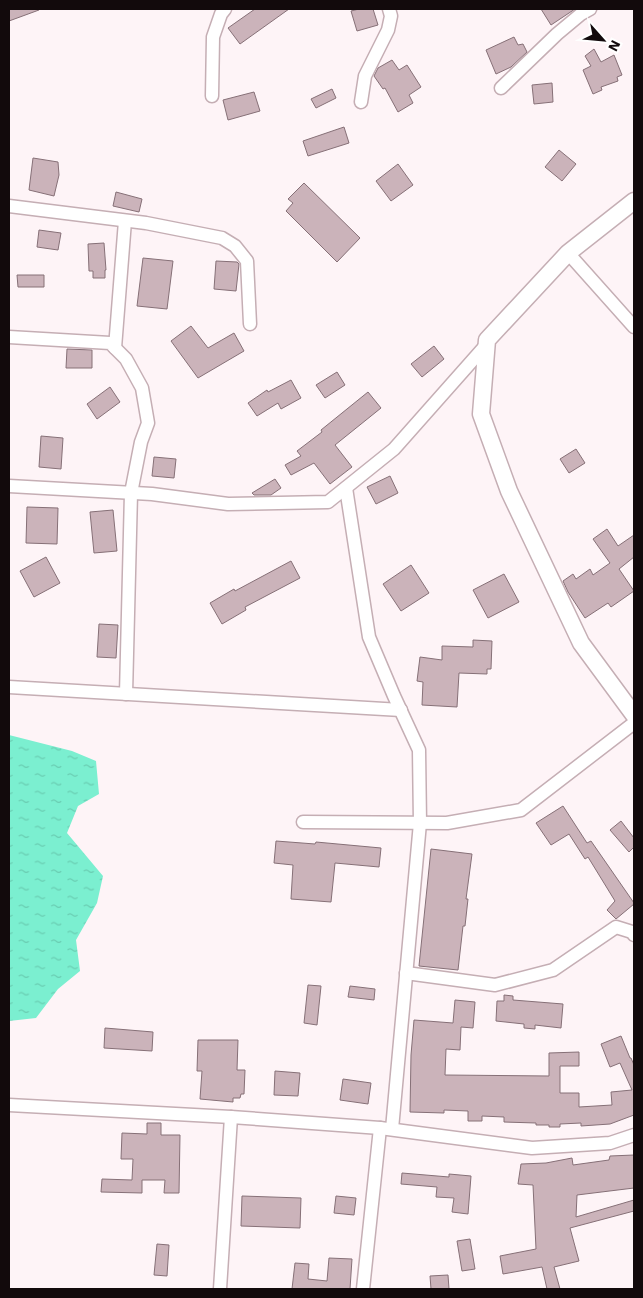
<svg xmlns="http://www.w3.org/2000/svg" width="643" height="1298" font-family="'Work Sans',sans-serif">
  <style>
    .water { fill: url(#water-ripples) }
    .building { fill: #cbb3ba; stroke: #867077 }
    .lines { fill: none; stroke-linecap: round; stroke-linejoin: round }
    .minor-casing { stroke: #c5aeb4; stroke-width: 15 }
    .tertiary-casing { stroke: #c5aeb4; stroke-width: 19 }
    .minor { stroke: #fff; stroke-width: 12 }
    .tertiary { stroke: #fff; stroke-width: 16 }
  </style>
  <defs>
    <pattern id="water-ripples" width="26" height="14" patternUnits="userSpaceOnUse" patternTransform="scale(1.25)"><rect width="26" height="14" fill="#7befd0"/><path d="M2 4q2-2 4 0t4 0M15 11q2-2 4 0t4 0" fill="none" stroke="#69ccb1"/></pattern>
  </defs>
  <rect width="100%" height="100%" fill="#fef4f7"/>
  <path class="water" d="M9 735 72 751 96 761 99 794 78 806 67 833 103 876 97 903 76 940 80 971 58 989 36 1018 9 1021Z"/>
  <g class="building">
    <path d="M9 9H39V10L9 21Z"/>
    <path d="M255 9H289L240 44 228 28Z"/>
    <path d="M359 9H373L378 25 357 31 351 11Z"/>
    <path d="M541 9H575L551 25Z"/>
    <path d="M514 37 518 45 523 44 527 52 511 67 496 74 486 50Z"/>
    <path d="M594 49 601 62 614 55 622 75 617 77 618 81 601 87 602 90 593 94 583 70 591 66 585 56Z"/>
    <path d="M392 60 399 70 407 65 421 87 409 95 413 103 398 112 385 88 383 89 374 76 378 68Z"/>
    <path d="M552 83 553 102 534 104 532 85Z"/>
    <path d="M332 89 336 98 316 108 311 99Z"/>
    <path d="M254 92 260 111 228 120 223 100Z"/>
    <path d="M344 127 349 143 308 156 303 141Z"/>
    <path d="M559 150 576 164 562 181 545 167Z"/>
    <path d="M33 158 58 162 59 175 54 196 29 190Z"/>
    <path d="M398 164 413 185 391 201 376 181Z"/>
    <path d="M304 183 360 238 337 262 286 211 293 203 288 199Z"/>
    <path d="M116 192 142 199 139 212 113 206Z"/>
    <path d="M39 230 61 233 58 250 37 247Z"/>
    <path d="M104 243 106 270H105V278H93V271H89L88 244Z"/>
    <path d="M143 258 173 261 167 309 137 306Z"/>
    <path d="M216 261 237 262 239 264 236 291 214 289Z"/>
    <path d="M17 275H44V287H18Z"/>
    <path d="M191 326 208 348 234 333 244 351 198 378 171 341Z"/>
    <path d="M434 346 444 359 422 377 411 364Z"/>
    <path d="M67 349 92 350V368H66Z"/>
    <path d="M337 372 345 385 325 398 316 385Z"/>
    <path d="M291 380 301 398 281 409 278 403 257 416 248 403 267 390 268 392Z"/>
    <path d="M110 387 120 402 97 419 87 404Z"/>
    <path d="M368 392 381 408 335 445 352 467 330 484 314 463 291 475 285 465 301 456 297 451 322 432 321 430Z"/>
    <path d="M41 436 63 438 61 469 39 467Z"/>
    <path d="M576 449 585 463 569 473 560 459Z"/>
    <path d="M154 457 176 459 174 478 152 476Z"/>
    <path d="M390 476 398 493 376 504 367 487Z"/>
    <path d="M275 479 281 488 271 495H254L252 493Z"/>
    <path d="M27 507 58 508 57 544 26 543Z"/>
    <path d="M113 510 117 551 94 553 90 512Z"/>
    <path d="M607 529 618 546 634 535V557L619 569 634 591 611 607 608 603 585 618 568 592 563 581 573 574 576 579 590 569 593 575 610 563 593 539Z"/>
    <path d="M46 557 60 583 34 597 20 571Z"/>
    <path d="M291 561 300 578 245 607 246 610 222 624 210 603 234 589 235 591Z"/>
    <path d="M411 565 429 593 401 611 383 584Z"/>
    <path d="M504 574 519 602 488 618 473 590Z"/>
    <path d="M99 624 118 625 116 658 97 657Z"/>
    <path d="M473 640 492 641 491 669H487V674L459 673 457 707 422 705 423 682 417 681 420 657 442 660V646L473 647Z"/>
    <path d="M563 806 587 843 591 841 634 903V904L616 919 607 910 615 901 588 857 585 859 569 834 551 845 536 823Z"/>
    <path d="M621 821 634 838V847L629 852 610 830Z"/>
    <path d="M276 841 315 844 316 842 381 848 379 867 335 863 331 902 291 899 293 865 274 863Z"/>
    <path d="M431 849 472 854 466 899H468L465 926H463L458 970 419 966Z"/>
    <path d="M308 985 321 986 317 1025 304 1023Z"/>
    <path d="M350 986 375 989 374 1000 348 997Z"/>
    <path d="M504 995 513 996V1000L563 1004 561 1028 535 1025V1029L524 1028V1024L496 1021 497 1001H504Z"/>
    <path d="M455 1000 475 1002 473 1028 461 1027 460 1050 446 1049 445 1075 549 1076V1053L579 1052V1066H560V1093H579V1107L612 1105 611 1092 632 1090 620 1063 610 1067 601 1044 621 1036 630 1058H631L634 1065V1115L610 1124 581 1126V1123L560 1124V1127H549V1125H536V1123L504 1122V1117L482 1116V1121H468V1111L444 1110V1113L410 1112 411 1055 414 1020 453 1023Z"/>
    <path d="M105 1028 153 1032 152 1051 104 1048Z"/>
    <path d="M198 1040H238L237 1070H245L244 1094H241L240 1098H233V1102L200 1099 202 1071H197Z"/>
    <path d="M275 1071 300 1073 298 1096 274 1095Z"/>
    <path d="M343 1079 371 1083 368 1104 340 1100Z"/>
    <path d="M147 1123H161V1135H180L179 1193H164L165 1180H142V1193L101 1192 102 1179 132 1180 133 1159H121L122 1133 147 1134Z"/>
    <path d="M634 1155V1188L577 1195 576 1217 634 1200V1211L570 1228 579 1261 554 1267 560 1289H547L542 1267 503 1274 500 1256 536 1249 533 1185 518 1184 521 1164 546 1163 572 1158 573 1165 609 1160 610 1156Z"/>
    <path d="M402 1173 449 1177V1174L471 1176 468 1214 452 1212 454 1198 436 1197 437 1187 401 1184Z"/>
    <path d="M242 1196 301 1198 300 1228 241 1226Z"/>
    <path d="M336 1196 356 1198 354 1215 334 1213Z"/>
    <path d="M470 1239 475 1269 462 1271 457 1241Z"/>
    <path d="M157 1244 169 1245 167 1276 154 1275Z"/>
    <path d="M329 1258 352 1259 350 1289H292L295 1263 309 1264 308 1279 327 1281Z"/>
    <path d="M448 1275 449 1289H431L430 1276Z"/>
  </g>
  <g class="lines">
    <defs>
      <g id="minor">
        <path d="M501 88 557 34 581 14 590 9"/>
        <path d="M212 96 213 37 221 14 225 9"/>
        <path d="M361 102 365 76 388 30 391 16 389 9"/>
        <path d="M9 206 146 223 222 238 235 246 247 261 250 324"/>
        <path d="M568 253 634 327"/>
        <path d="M9 337 110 343 126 359 142 388 148 423 141 442 131 493 126 694"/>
        <path d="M115 348 125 221"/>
        <path d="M9 486 152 494 228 504 328 502 394 449 487 344"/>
        <path d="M346 488 369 637 394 696 419 750 420 823 392 1129"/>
        <path d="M9 687 401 710"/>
        <path d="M303 822 447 823 521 810 634 723"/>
        <path d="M406 973 495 985 553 970 616 927 632 932 634 935"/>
        <path d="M9 1105 231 1117 380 1128 532 1148 610 1143 634 1135"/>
        <path d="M220 1289 231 1117"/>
        <path d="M363 1289 380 1128"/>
      </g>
      <path id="tertiary" d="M634 201 568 253 487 340 481 414 509 491 581 643 634 715"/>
    </defs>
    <use href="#minor" class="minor-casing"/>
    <use href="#tertiary" class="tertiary-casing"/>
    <use href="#minor" class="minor"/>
    <use href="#tertiary" class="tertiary"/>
  </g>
  <rect width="643" height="1298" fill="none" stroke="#120a0c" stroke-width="20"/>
  <g transform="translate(603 40) rotate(117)" stroke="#ffffff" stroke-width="4" paint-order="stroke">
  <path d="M0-4L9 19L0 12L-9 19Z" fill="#120a0c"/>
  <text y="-8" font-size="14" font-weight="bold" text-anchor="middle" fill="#120a0c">N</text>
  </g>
</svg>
